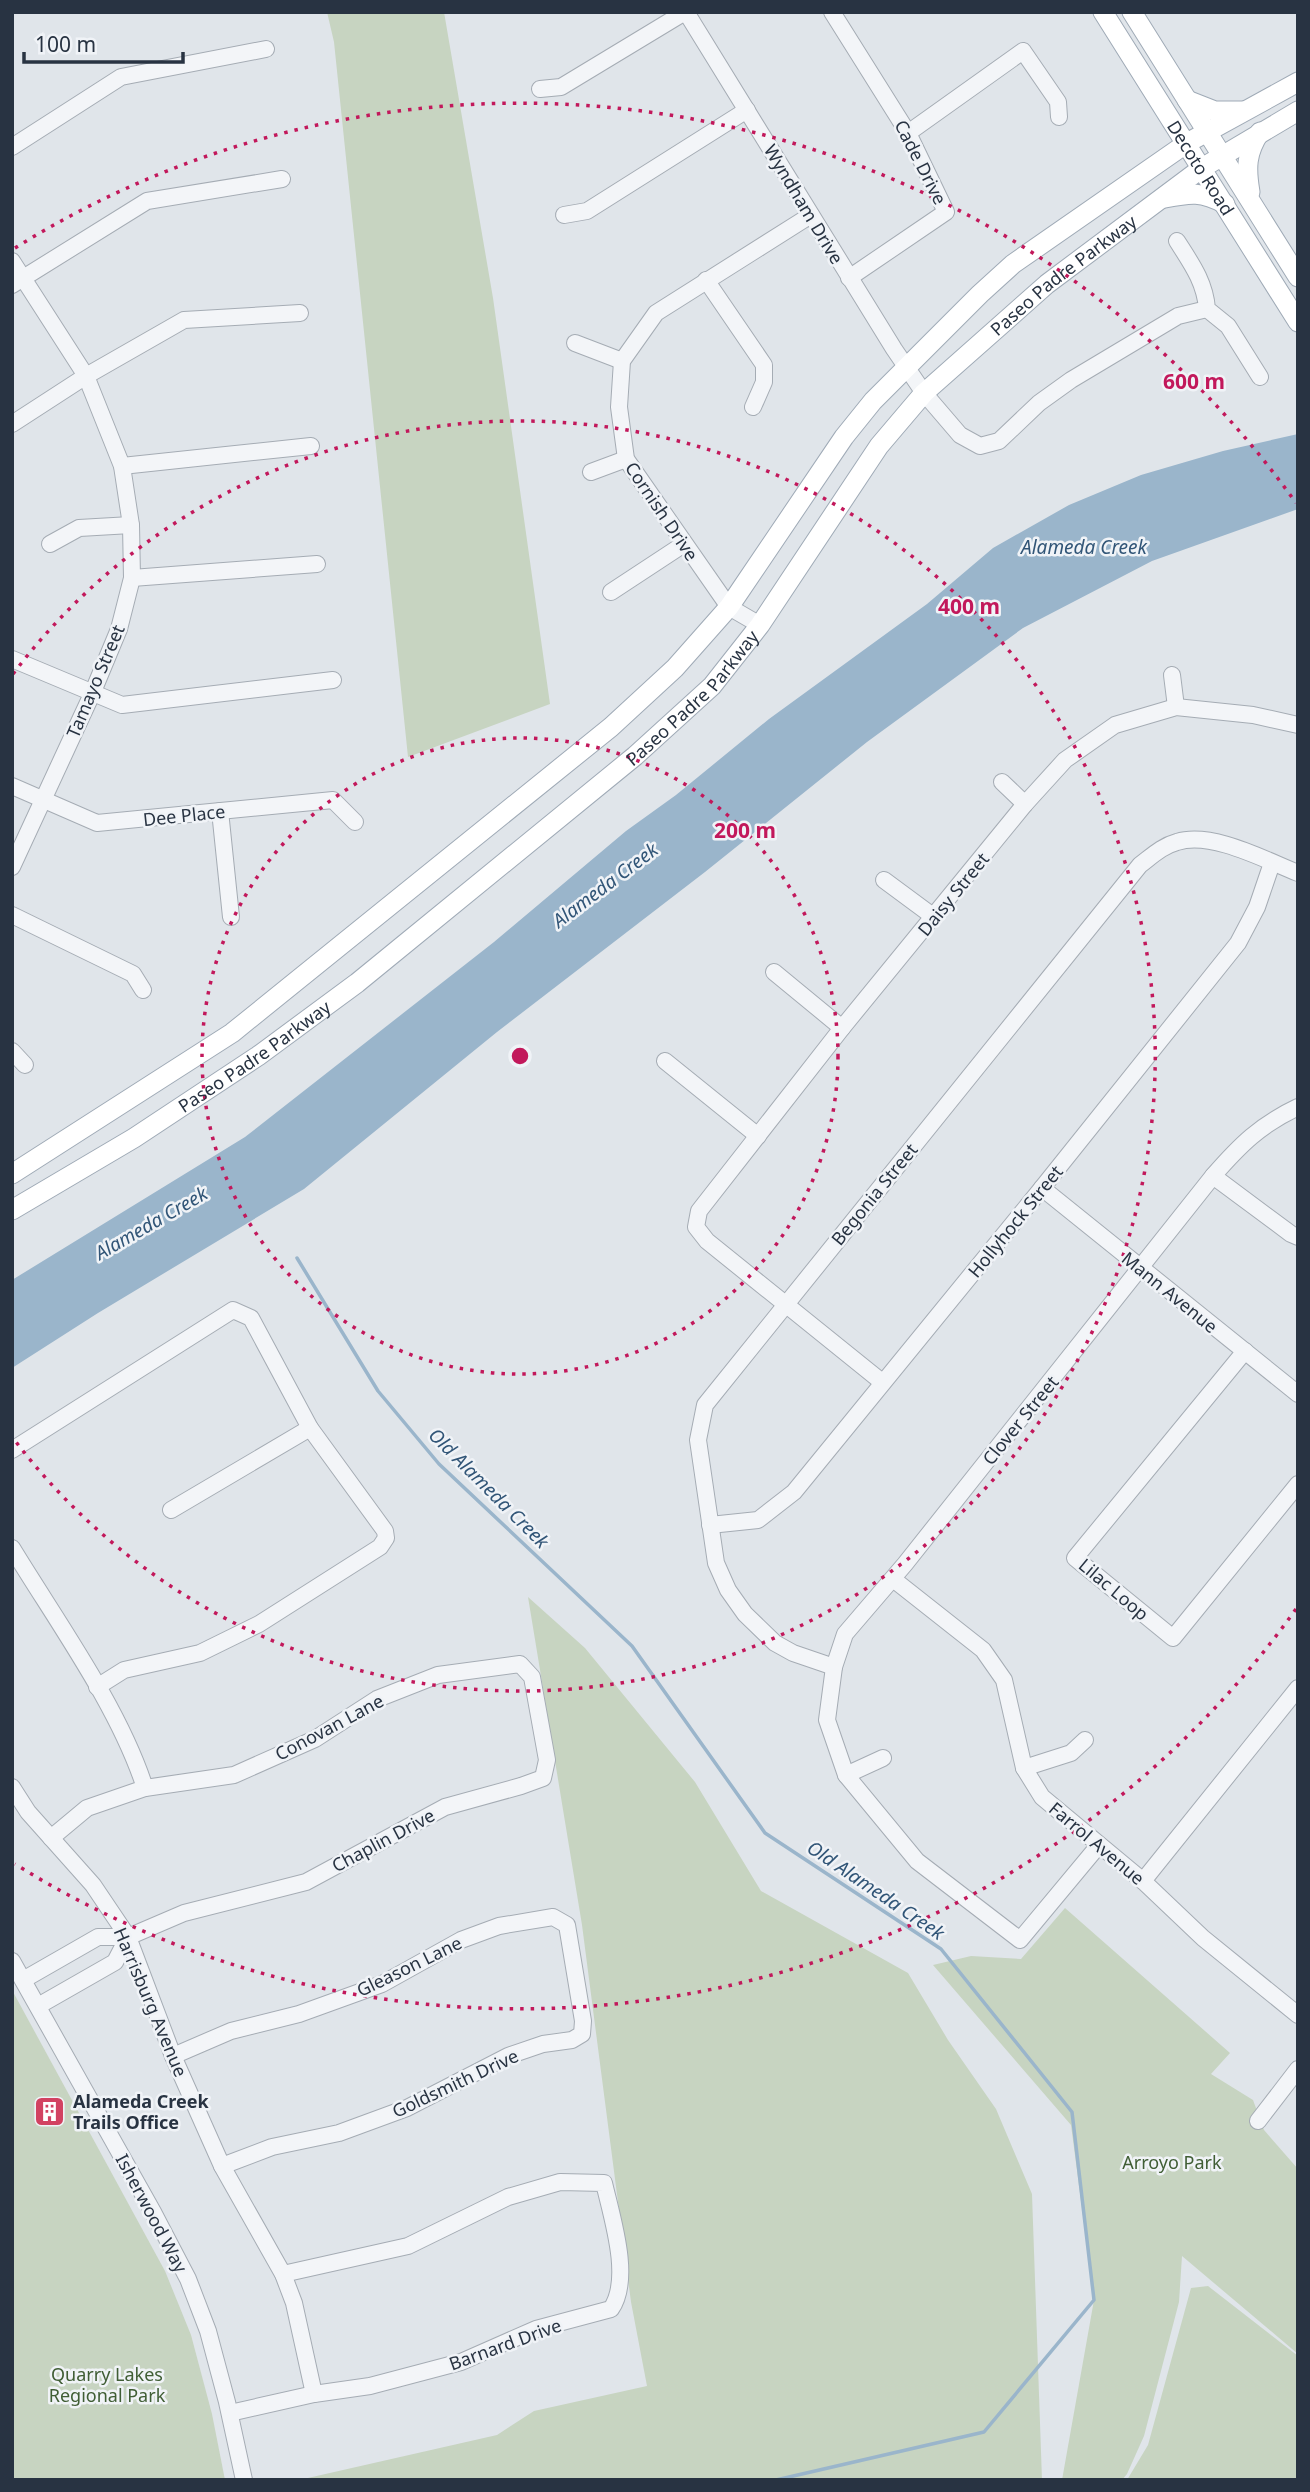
<svg xmlns="http://www.w3.org/2000/svg" width="1310" height="2492" font-family="'Noto Sans',sans-serif">
  <style>
    .green { fill: #c7d4c1 }
    .water { fill: #9ab5cb }
    .lines { fill: none; stroke-linecap: round; stroke-linejoin: round }
    .stream { stroke: #9ab5cb; stroke-width: 3.5 }
    .minor-casing { stroke: #a5acb4; stroke-width: 18 }
    .major-casing { stroke: #9faab6; stroke-width: 21 }
    .minor { stroke: #f3f5f8; stroke-width: 16 }
    .major { stroke: #fff; stroke-width: 19 }
    .ring { fill: none; stroke: #c2185b; stroke-width: 3.5; stroke-dasharray: 3.5 7 }
    .labels { text-anchor: middle; dominant-baseline: central; stroke-width: 5; stroke-linejoin: round; paint-order: stroke }
    .street-label { font-size: 18px; fill: #283342; stroke: #f0f3f7 }
    .poi-label { font-size: 18px; font-weight: bold; fill: #283342; stroke: #f0f3f7; text-anchor: start }
    .park-label { font-size: 18px; fill: #405e35; stroke: #f0f3f7 }
    .water-label { font-size: 19px; font-style: italic; fill: #315577; stroke: #f0f3f7 }
    .centre { fill: #c2185b; stroke: #f0f3f7; stroke-width: 3.5 }
    .ring-label { font-size: 21px; text-anchor: middle; font-weight: bold; fill: #c2185b; stroke: #f0f3f7; stroke-width: 5; stroke-linejoin: round; paint-order: stroke }
  </style>
  <rect width="100%" height="100%" fill="#e0e5ea"/>
  <g class="green">
    <path d="M327 12H444L493 298 550 704 408 757 334 42Z"/>
    <path d="M528 1597 585 1648 695 1782 761 1891 908 1973 948 2040 996 2109 1032 2194 1042 2480H299L497 2435 534 2411 647 2386 631 2302 582 1925Z"/>
    <path d="M1065 1908 1230 2053 1211 2074 1253 2100 1264 2130 1298 2169V2354L1182 2256 1179 2302 1144 2436 1127 2474 1122 2480H1062L1094 2300 1071 2125 933 1965 971 1956 1021 1959Z"/>
    <path d="M12 1990 165 2271 191 2335 212 2414 225 2480H12Z"/>
    <path d="M1208 2286 1298 2356V2480H1127L1148 2445 1191 2288Z"/>
  </g>
  <path class="water" d="M1298 434V509L1152 561 1023 628 867 742 705 872 497 1032 304 1189 98 1313 12 1368V1280L245 1137 494 942 626 831 676 795 769 719 927 604 993 548 1069 505 1141 475 1223 451Z"/>
  <g class="lines">
    <path class="stream" d="M297 1258 378 1391 439 1464 632 1646 765 1833 941 1949 1072 2112 1094 2300 984 2432 776 2480"/>
    <defs>
      <g id="minor">
        <path d="M686 12 894 349 924 393 960 435 980 446 999 441 1039 403 1071 380 1178 316 1207 309"/>
        <path d="M832 12 908 133 946 212 849 278"/>
        <path d="M540 89 561 87 685 12"/>
        <path d="M908 133 1023 51 1058 102 1059 117"/>
        <path d="M12 147 121 77 266 49"/>
        <path d="M564 215 587 211 747 110"/>
        <path d="M1177 241C1191 263 1205 282 1207 309L1228 326 1260 377"/>
        <path d="M12 261 86 376 122 466 131 525 132 578 119 629 92 694 12 867"/>
        <path d="M706 280 764 365V382L753 407"/>
        <path d="M12 285 147 201 282 179"/>
        <path d="M575 343 622 361"/>
        <path d="M12 424 86 376 184 320 300 313"/>
        <path d="M122 466 311 446"/>
        <path d="M591 472 626 459"/>
        <path d="M50 544 79 528 131 525"/>
        <path d="M132 578 317 564"/>
        <path d="M611 592 684 544"/>
        <path d="M760 625 729 607 626 459 619 407 622 361 656 313 811 215"/>
        <path d="M12 659 122 705 333 680"/>
        <path d="M1172 675 1176 707"/>
        <path d="M1002 782 1025 804"/>
        <path d="M12 786 97 823 333 800 355 822"/>
        <path d="M220 811 231 917"/>
        <path d="M884 880 934 917"/>
        <path d="M12 915 133 974 143 990"/>
        <path d="M774 972 842 1028"/>
        <path d="M12 1051 25 1065"/>
        <path d="M665 1061 758 1136"/>
        <path d="M1213 1176 1291 1234 1298 1237"/>
        <path d="M1042 1188 1298 1394"/>
        <path d="M1245 1351 1075 1558 1173 1638 1298 1484"/>
        <path d="M882 1382 707 1241 696 1227 699 1211 842 1028 1025 804 1065 760 1115 725 1176 707 1253 715 1298 725"/>
        <path d="M12 1450 233 1310 251 1318 310 1428 385 1531 386 1538 380 1547 259 1624 200 1653 124 1670 97 1687"/>
        <path d="M171 1510 310 1428"/>
        <path d="M710 1525 758 1520 794 1492 1042 1188 1238 943 1257 907 1272 863"/>
        <path d="M12 1548C57 1622 119 1707 145 1788"/>
        <path d="M893 1579 983 1650 1004 1680 1024 1768 1042 1797 1143 1881 1203 1938 1298 2015"/>
        <path d="M834 1667 793 1653 775 1643 745 1614 728 1590 716 1563 698 1440 705 1405 1140 865C1152 856 1162 846 1177 842 1212 831 1265 860 1298 873"/>
        <path d="M1024 1768 1071 1753 1085 1740"/>
        <path d="M846 1775 883 1758"/>
        <path d="M12 1787 28 1812 93 1885 128 1937 173 2056 222 2166 283 2274 294 2303 314 2394"/>
        <path d="M1099 1845 1020 1940 917 1861 846 1775 827 1720 834 1667 845 1634 905 1564 1213 1176C1240 1145 1260 1125 1298 1107"/>
        <path d="M1143 1881 1298 1688"/>
        <path d="M12 1961 153 2212 188 2279 208 2331 227 2402 244 2480"/>
        <path d="M23 1980 98 1937H128L184 1913 306 1882 445 1807 521 1786 543 1778 547 1760 532 1677 520 1664 438 1675 377 1699 315 1739 234 1775 145 1788 87 1808 51 1838"/>
        <path d="M38 2006 115 1962 128 1937"/>
        <path d="M173 2056 231 2031 299 2014 382 1984 461 1940 499 1926 553 1917 567 1925 583 2021 582 2034 572 2040 543 2044 508 2056 407 2108 339 2133 272 2147 222 2166"/>
        <path d="M1258 2121 1298 2069"/>
        <path d="M230 2413 314 2394 370 2386 461 2362 536 2329 611 2309C632 2279 612 2218 604 2183L560 2182 508 2197 408 2246 283 2274"/>
      </g>
      <g id="major">
        <path id="s1" d="M1103 12 1298 322"/>
        <path d="M1132 12 1298 277"/>
        <path d="M1187 100 1215 111H1243"/>
        <path d="M1250 192C1246 168 1246 153 1260 132"/>
        <path d="M1165 198C1190 193 1202 191 1225 204"/>
        <path d="M12 1174 232 1033 611 727 675 668 729 607 844 437 873 401 980 294 1013 264 1187 143 1298 82"/>
        <path id="s2" d="M12 1210 134 1138 258 1056 357 983 635 756 712 686 760 625 879 446 924 393 1047 284 1202 168 1298 111"/>
      </g>
    </defs>
    <use href="#minor" class="minor-casing"/>
    <use href="#major" class="major-casing"/>
    <use href="#minor" class="minor"/>
    <use href="#major" class="major"/>
  </g>
  <g class="ring">
    <circle cx="520" cy="1056" r="318"/>
    <path d="M13 674A635 635 0 1 1 13 1438"/>
    <path d="M1296 1609A953 953 0 0 1 15 1864M15 248A953 953 0 0 1 1296 503"/>
  </g>
  <defs>
    <symbol id="building-square" viewBox="-11 -11 22 22"><rect x="-9" y="-9" width="18" height="18" rx="4" fill="#d24261" stroke="#f0f3f7"/><path d="M-4-6H4V6H1V3H-1V6H-4ZM-2.5-4.3h1.7v1.8h-1.7ZM.8-4.3h1.7v1.8H.8ZM-2.5-1h1.7V.8h-1.7ZM.8-1h1.7V.8H.8Z" fill="#fff"/></symbol>
  </defs>
  <g fill-rule="evenodd">
    <use href="#building-square" x="32" y="2094" width="35" height="35"/>
  </g>
  <g class="labels">
    <g class="street-label">
      <text transform="translate(921 162) rotate(63)">Cade Drive</text>
      <text stroke="none"><textPath href="#s1" startOffset="184">Decoto Road</textPath></text>
      <text transform="translate(804 204) rotate(59)">Wyndham Drive</text>
      <text stroke="none"><textPath href="#s2" startOffset="1421">Paseo Padre Parkway</textPath></text>
      <text transform="translate(662 511) rotate(56)">Cornish Drive</text>
      <text transform="translate(95 681) rotate(-67)">Tamayo Street</text>
      <text stroke="none"><textPath href="#s2" startOffset="854">Paseo Padre Parkway</textPath></text>
      <text transform="translate(184 815) rotate(-6)">Dee Place</text>
      <text transform="translate(953 894) rotate(-51)">Daisy Street</text>
      <text stroke="none"><textPath href="#s2" startOffset="287">Paseo Padre Parkway</textPath></text>
      <text transform="translate(874 1194) rotate(-51)">Begonia Street</text>
      <text transform="translate(1015 1221) rotate(-51)">Hollyhock Street</text>
      <text transform="translate(1170 1292) rotate(39)">Mann Avenue</text>
      <text transform="translate(1020 1420) rotate(-51)">Clover Street</text>
      <text transform="translate(1114 1589) rotate(40)">Lilac Loop</text>
      <text transform="translate(329 1727) rotate(-28)">Conovan Lane</text>
      <text transform="translate(383 1840) rotate(-28)">Chaplin Drive</text>
      <text transform="translate(1097 1843) rotate(40)">Farrol Avenue</text>
      <text transform="translate(409 1966) rotate(-26)">Gleason Lane</text>
      <text transform="translate(151 2002) rotate(67)">Harrisburg Avenue</text>
      <text transform="translate(455 2083) rotate(-25)">Goldsmith Drive</text>
      <text transform="translate(152 2213) rotate(62)">Isherwood Way</text>
      <text transform="translate(505 2344) rotate(-20)">Barnard Drive</text>
    </g>
    <g class="poi-label">
      <text x="73" y="2101">Alameda Creek<tspan x="73" dy="21">Trails Office</tspan></text>
    </g>
    <g class="park-label">
      <text x="1172" y="2162">Arroyo Park</text>
      <text x="107" y="2374">Quarry Lakes<tspan x="107" dy="21">Regional Park</tspan></text>
    </g>
    <g class="water-label">
      <text x="1084" y="547">Alameda Creek</text>
      <text transform="translate(605 885) rotate(-37)">Alameda Creek</text>
      <text transform="translate(151 1223) rotate(-30)">Alameda Creek</text>
      <text transform="translate(489 1488) rotate(45)">Old Alameda Creek</text>
      <text transform="translate(876 1890) rotate(34)">Old Alameda Creek</text>
    </g>
  </g>
  <circle cx="520" cy="1056" r="10" class="centre"/>
  <g class="ring-label">
    <text x="1194" y="389">600 m</text>
    <text x="969" y="614">400 m</text>
    <text x="745" y="838">200 m</text>
  </g>
  <rect width="1310" height="2492" fill="none" stroke="#283342" stroke-width="28"/>
  <path d="M24 52v10h159v-10" fill="none" stroke="#283342" stroke-width="3.5"/>
  <text x="35" y="52" font-size="21" fill="#283342" stroke="#f0f3f7" stroke-width="5" paint-order="stroke">100 m</text>
</svg>
